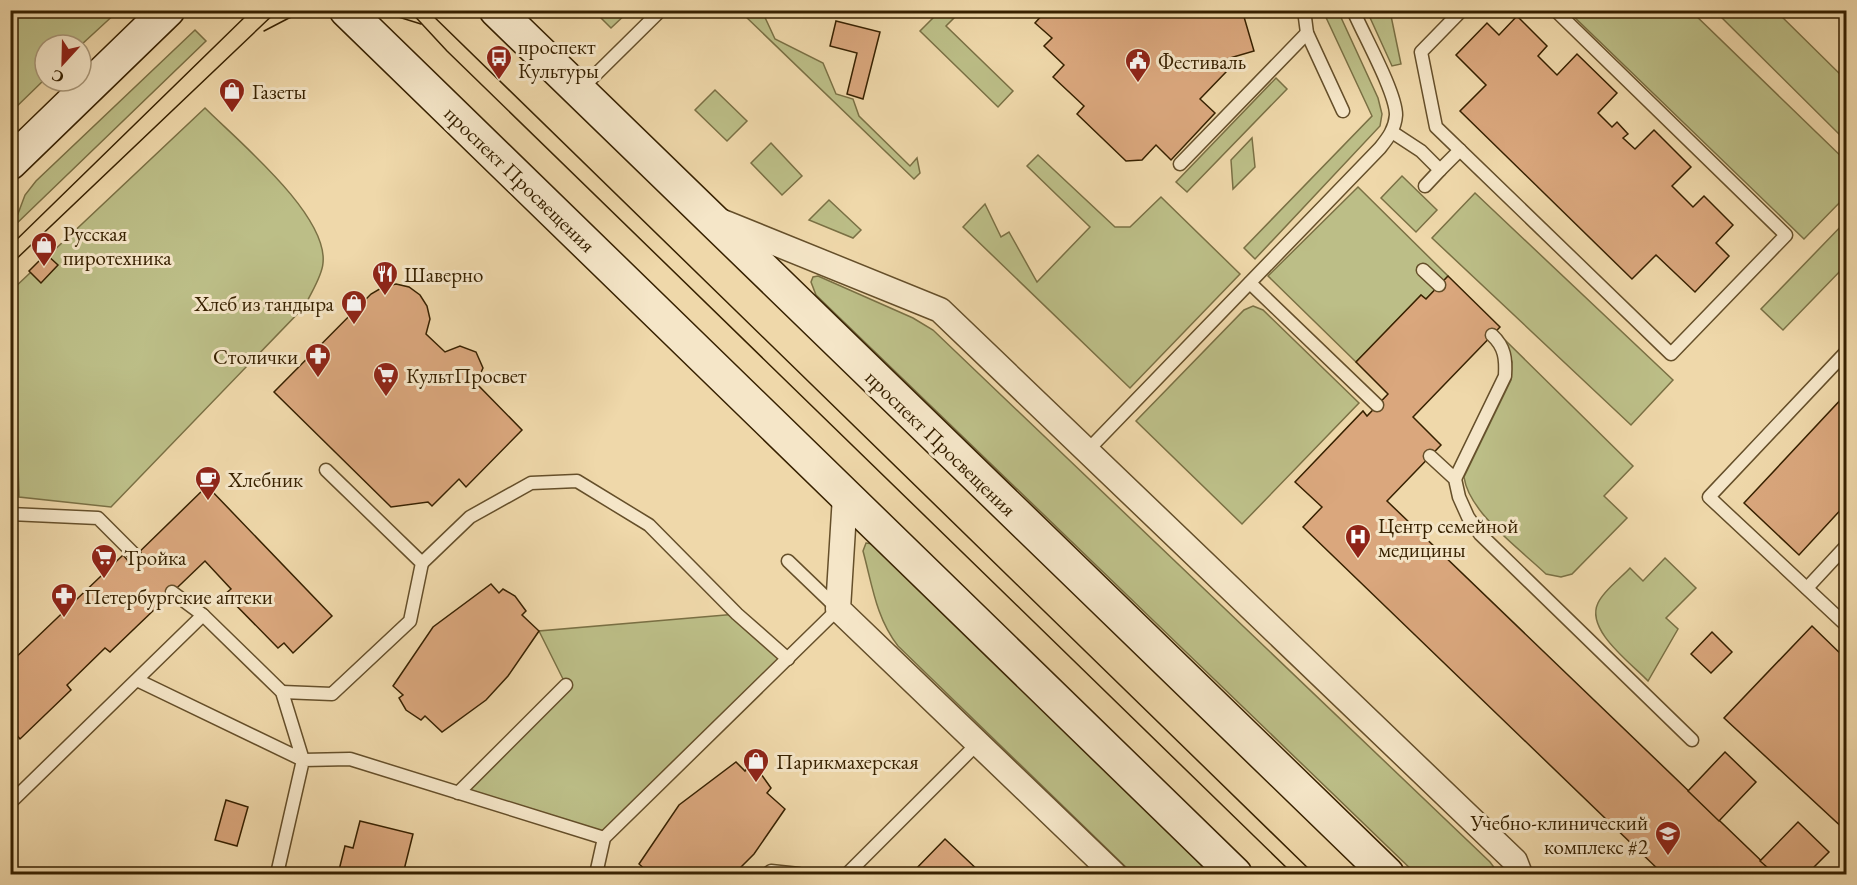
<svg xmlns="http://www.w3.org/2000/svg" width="1857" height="885" font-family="'EB Garamond',serif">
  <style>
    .green { fill: #bcbe87; stroke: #7a7044; stroke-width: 1.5 }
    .building { fill: #daa77d; stroke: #372100; stroke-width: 1.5 }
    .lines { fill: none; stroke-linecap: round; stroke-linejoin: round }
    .lane-casing { stroke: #654f2a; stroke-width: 15 }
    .street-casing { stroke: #654f2a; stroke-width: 27 }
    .secondary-casing { stroke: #372100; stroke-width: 36 }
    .lane { stroke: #f5e6c8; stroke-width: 12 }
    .street { stroke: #f5e6c8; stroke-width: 24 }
    .secondary { stroke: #f5e6c8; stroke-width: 33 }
    .tram { stroke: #372100; stroke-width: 1.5 }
    .labels { text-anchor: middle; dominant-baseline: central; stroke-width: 6; stroke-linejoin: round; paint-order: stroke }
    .poi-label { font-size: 21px; fill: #372100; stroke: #f5e6c8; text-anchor: start }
    .street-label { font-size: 21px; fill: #372100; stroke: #f5e6c8 }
  </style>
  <rect width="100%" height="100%" fill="#efd8aa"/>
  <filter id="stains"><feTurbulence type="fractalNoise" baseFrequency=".00333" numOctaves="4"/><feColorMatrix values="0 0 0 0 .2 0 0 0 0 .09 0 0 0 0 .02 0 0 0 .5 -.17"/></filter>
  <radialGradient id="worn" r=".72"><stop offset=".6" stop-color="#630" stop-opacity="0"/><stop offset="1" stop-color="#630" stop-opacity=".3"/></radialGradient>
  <g class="green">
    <path d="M11 10H118V11L81 45H45V79L11 112Z"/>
    <path d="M594 11H629L611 28Z"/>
    <path d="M748 11H762L775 39 823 63 836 94 853 99 859 116 910 166 917 158 920 173 914 179 744 15Z"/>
    <path d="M940 11H961L946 26 1013 91 998 107 920 31Z"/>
    <path d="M1323 11H1338L1378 98 1382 114 1380 126 1255 259 1244 248 1372 116Z"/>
    <path d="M1367 11H1390L1401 64 1392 66Z"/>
    <path d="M1568 11H1691L1846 161V196L1804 239Z"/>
    <path d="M1715 11H1776L1846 80V141Z"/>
    <path d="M195 30 206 41 13 227 25 195 36 181Z"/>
    <path d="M1276 78 1287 89 1187 192 1176 182Z"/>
    <path d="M715 90 747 121 727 141 695 110Z"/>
    <path d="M205 108C238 141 328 215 323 263 322 277 310 294 305 306L111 507 19 497 13 289Z"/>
    <path d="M1252 138 1255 167 1233 189 1231 160Z"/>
    <path d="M771 143 802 176 782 195 751 163Z"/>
    <path d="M1038 155 1115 227H1130L1161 197 1240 274 1130 388 963 227 985 204 1001 237 1009 232 1037 282 1090 227 1027 166Z"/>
    <path d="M1402 176 1437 210 1416 232 1381 198Z"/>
    <path d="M1358 187 1448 276 1426 299 1421 295 1356 362 1268 276Z"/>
    <path d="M1475 193 1673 380 1631 425 1432 238Z"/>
    <path d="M829 200 861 230 853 238 809 220Z"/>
    <path d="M1846 221V265L1783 330 1761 309Z"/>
    <path d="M818 276 913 318 933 330 1490 862 1499 874H1416L816 295 811 282 813 277Z"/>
    <path d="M1253 306 1263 310 1359 403 1242 524 1136 421 1244 310Z"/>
    <path d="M1505 340 1633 466 1604 496 1627 518 1572 574 1561 577 1546 574C1520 549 1469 513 1464 477L1511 380 1512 362Z"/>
    <path d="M866 543 873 544 1213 874H1133L898 646C876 618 872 584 863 551Z"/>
    <path d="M1665 558 1696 588 1666 618 1678 629 1648 681C1631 663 1585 630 1598 603 1604 590 1620 579 1630 568L1643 581Z"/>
    <path d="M737 614 788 659 604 838 458 793 566 685 539 631Z"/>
  </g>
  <g class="building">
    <path d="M1041 10H1242L1254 51 1223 60 1226 72 1200 99 1215 113 1171 160 1156 145 1142 160 1126 161 1077 114 1084 106 1053 77 1064 65 1044 46 1052 38 1035 23 1044 13Z"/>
    <path d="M1517 16 1547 46 1538 56 1557 75 1577 54 1617 93 1598 113 1612 127 1617 122 1628 134 1623 138 1635 149 1654 130 1691 167 1672 186 1693 207 1704 196 1733 225 1716 243 1729 256 1695 292 1656 255 1632 279 1460 111 1486 85 1456 55 1487 23 1499 35Z"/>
    <path d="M836 21 880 32 863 99 847 94 857 53 830 46Z"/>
    <path d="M46 254 58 265 41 283 29 271Z"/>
    <path d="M1448 276 1500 327 1413 417 1441 445 1387 501 1775 874H1663L1303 527 1322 507 1295 482 1363 411 1367 416 1388 394 1356 362 1421 295 1426 299Z"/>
    <path d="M396 284 409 287 420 295 427 306 430 319 426 334 445 352 460 346 476 352 483 368 476 383 522 430 466 487 459 479 432 506 428 502 391 507 274 392 371 294 383 287Z"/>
    <path d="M1846 394V504L1799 555 1744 503Z"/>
    <path d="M207 486 332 616 293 653 284 643 278 648 225 594 231 589 205 561 110 652 105 648 67 685 71 690 20 739 16 734 10 739V663L123 555 129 562Z"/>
    <path d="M491 584 499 593 503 589 515 596 526 611 522 615 539 631 508 676 486 700 442 732 425 716 421 720 406 710 399 698 403 695 393 686 433 627Z"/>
    <path d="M1812 626 1846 659V831L1724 718Z"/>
    <path d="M1712 632 1732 652 1711 673 1691 654Z"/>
    <path d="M1725 752 1756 782 1719 821 1688 791Z"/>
    <path d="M736 762 745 771 748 767 761 774 771 788 767 793 785 809 754 854 734 874H646L648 872 639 864 679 805Z"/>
    <path d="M226 800 248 807 237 846 215 840Z"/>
    <path d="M360 821 413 834 403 874H338L345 846 353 848Z"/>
    <path d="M1798 822 1829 852 1807 874H1775L1760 861Z"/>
    <path d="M945 839 982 874H911Z"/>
  </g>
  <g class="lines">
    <defs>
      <g id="lane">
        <path d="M1304 10 1307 33 1343 111"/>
        <path d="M1462 10 1421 52 1436 127 1671 354 1786 235 1555 10"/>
        <path d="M581 89 661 10"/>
        <path d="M1392 132 1421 151 1440 170 1460 150"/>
        <path d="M1180 164 1307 33"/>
        <path d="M1425 186 1440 170"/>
        <path d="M1423 270 1439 285"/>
        <path d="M1250 283 1377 405"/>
        <path d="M1846 352 1709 497 1846 625"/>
        <path d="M1087 451 1380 148C1388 138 1395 129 1396 115 1396 92 1363 34 1353 10"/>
        <path d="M1430 456 1455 479 1459 497 1468 517 1480 534 1692 740"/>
        <path d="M1455 479 1505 376C1506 359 1505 347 1492 335"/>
        <path d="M10 514 98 518 135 555"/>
        <path d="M422 563 470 517 531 483 577 481 649 525 737 614 788 659"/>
        <path d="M1807 588 1846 546"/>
        <path d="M172 592 203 615"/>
        <path d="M282 692 332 694 410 621 422 563 326 470"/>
        <path d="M458 793 566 685"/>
        <path d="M10 803 203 615 282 692 303 760 137 680"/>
        <path d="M277 874 303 760 350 759 604 838"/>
        <path d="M596 874 604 838 838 609 788 561"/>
        <path d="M767 874 771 871 799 874"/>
        <path d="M847 874 977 744"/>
      </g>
      <g id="street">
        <path d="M718 220 940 310 1515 861 1520 874"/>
        <path d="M845 496 838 609 1114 874"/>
      </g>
      <g id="secondary">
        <path d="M346 10 1235 874"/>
        <path d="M496 10 1387 874"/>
        <path d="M10 163 168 10"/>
      </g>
    </defs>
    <use href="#lane" class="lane-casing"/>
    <use href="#street" class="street-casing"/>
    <use href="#secondary" class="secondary-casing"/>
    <use href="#lane" class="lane"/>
    <use href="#street" class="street"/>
    <use href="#secondary" class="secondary"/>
    <g class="tram">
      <path d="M376 10 421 24"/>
      <path d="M409 10 447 51 1293 874"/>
      <path d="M427 10 1314 874"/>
      <path d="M264 31 289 18 313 10"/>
      <path d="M10 246 252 10"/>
      <path d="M10 265 278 10"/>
    </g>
  </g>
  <defs>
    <symbol id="bus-pin" viewBox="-11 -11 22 30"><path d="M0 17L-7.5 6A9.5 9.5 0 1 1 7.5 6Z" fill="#8f2418" stroke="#f5e6c8"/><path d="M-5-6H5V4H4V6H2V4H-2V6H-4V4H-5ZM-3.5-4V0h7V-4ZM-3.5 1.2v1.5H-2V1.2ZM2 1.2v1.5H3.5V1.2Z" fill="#fff"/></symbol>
    <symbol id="civic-pin" viewBox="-11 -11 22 30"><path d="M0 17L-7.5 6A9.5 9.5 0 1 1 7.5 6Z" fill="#8f2418" stroke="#f5e6c8"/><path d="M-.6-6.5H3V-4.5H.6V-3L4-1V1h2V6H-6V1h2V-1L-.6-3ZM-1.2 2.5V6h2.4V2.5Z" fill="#fff"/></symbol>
    <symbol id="shop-pin" viewBox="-11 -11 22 30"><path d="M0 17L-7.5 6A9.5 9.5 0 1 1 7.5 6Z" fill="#8f2418" stroke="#f5e6c8"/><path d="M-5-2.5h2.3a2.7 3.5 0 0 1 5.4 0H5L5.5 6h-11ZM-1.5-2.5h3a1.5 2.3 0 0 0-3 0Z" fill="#fff"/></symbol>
    <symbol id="restaurant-pin" viewBox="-11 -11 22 30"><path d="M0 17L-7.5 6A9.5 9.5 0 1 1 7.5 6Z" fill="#8f2418" stroke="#f5e6c8"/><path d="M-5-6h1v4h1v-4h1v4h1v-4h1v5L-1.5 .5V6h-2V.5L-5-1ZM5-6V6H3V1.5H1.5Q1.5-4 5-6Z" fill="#fff"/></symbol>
    <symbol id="pharmacy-pin" viewBox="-11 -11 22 30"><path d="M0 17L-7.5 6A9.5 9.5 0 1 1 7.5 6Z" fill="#8f2418" stroke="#f5e6c8"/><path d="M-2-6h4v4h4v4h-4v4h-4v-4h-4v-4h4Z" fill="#fff"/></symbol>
    <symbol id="supermarket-pin" viewBox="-11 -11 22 30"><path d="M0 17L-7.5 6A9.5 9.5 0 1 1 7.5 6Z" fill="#8f2418" stroke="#f5e6c8"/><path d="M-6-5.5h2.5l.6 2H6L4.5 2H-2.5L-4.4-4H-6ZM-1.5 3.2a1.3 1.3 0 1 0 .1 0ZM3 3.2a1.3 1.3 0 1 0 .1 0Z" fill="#fff"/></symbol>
    <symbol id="cafe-pin" viewBox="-11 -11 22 30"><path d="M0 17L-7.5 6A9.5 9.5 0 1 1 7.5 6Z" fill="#8f2418" stroke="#f5e6c8"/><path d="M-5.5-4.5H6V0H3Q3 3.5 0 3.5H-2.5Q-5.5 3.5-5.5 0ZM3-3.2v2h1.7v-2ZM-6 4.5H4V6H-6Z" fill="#fff"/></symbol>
    <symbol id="hospital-pin" viewBox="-11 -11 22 30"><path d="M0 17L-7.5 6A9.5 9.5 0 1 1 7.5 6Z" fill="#8f2418" stroke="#f5e6c8"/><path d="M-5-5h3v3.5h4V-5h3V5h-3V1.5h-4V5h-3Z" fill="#fff"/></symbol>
    <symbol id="university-pin" viewBox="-11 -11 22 30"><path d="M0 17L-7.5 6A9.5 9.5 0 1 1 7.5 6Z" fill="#8f2418" stroke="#f5e6c8"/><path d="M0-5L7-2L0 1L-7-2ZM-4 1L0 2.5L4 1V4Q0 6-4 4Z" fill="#fff"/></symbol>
  </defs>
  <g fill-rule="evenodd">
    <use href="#bus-pin" x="484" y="43" width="30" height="40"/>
    <use href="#civic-pin" x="1123" y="46" width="30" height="40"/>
    <use href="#shop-pin" x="217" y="76" width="30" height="40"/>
    <use href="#shop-pin" x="29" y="230" width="30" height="40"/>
    <use href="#restaurant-pin" x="370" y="259" width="30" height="40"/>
    <use href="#shop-pin" x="339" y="288" width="30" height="40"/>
    <use href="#pharmacy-pin" x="303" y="341" width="30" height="40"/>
    <use href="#supermarket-pin" x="371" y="360" width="30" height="40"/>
    <use href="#cafe-pin" x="193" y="464" width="30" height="40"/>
    <use href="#hospital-pin" x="1343" y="522" width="30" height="40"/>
    <use href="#supermarket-pin" x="89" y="542" width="30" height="40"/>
    <use href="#pharmacy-pin" x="49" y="581" width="30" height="40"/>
    <use href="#shop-pin" x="741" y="746" width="30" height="40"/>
    <use href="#university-pin" x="1653" y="819" width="30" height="40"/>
  </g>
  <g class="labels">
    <g class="poi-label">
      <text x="518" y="46">проспект<tspan x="518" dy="24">Культуры</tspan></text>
      <text x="1158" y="61">Фестиваль</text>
      <text x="252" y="91">Газеты</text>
      <text x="63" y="233">Русская<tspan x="63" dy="24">пиротехника</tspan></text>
      <text x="404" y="274">Шаверно</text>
      <text x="334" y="303" text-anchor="end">Хлеб из тандыра</text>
      <text x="298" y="356" text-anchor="end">Столички</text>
      <text x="406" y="375">КультПросвет</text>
      <text x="228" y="479">Хлебник</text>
      <text x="1378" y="525">Центр семейной<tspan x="1378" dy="24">медицины</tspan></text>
      <text x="124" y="557">Тройка</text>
      <text x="84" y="596">Петербургские аптеки</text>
      <text x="776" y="761">Парикмахерская</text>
      <text x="1648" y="822" text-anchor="end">Учебно-клинический<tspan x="1648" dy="24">комплекс #2</tspan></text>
    </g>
    <g class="street-label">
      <text transform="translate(520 179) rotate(44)">проспект Просвещения</text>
      <text transform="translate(941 443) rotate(44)">проспект Просвещения</text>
    </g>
  </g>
  <rect width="1857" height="885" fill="none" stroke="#efd8aa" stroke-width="36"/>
  <rect x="12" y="12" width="1833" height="861" fill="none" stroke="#372100" stroke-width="3"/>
  <rect x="18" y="18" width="1821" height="849" fill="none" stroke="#372100" stroke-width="1.5"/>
  <g transform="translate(63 63) rotate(202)"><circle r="28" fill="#f5e6c8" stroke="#a99778" stroke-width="1.5"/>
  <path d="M0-4.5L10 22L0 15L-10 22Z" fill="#8f2418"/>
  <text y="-9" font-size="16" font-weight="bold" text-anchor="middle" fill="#372100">С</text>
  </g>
  <rect width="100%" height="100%" filter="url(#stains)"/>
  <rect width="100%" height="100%" fill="url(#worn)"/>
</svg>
